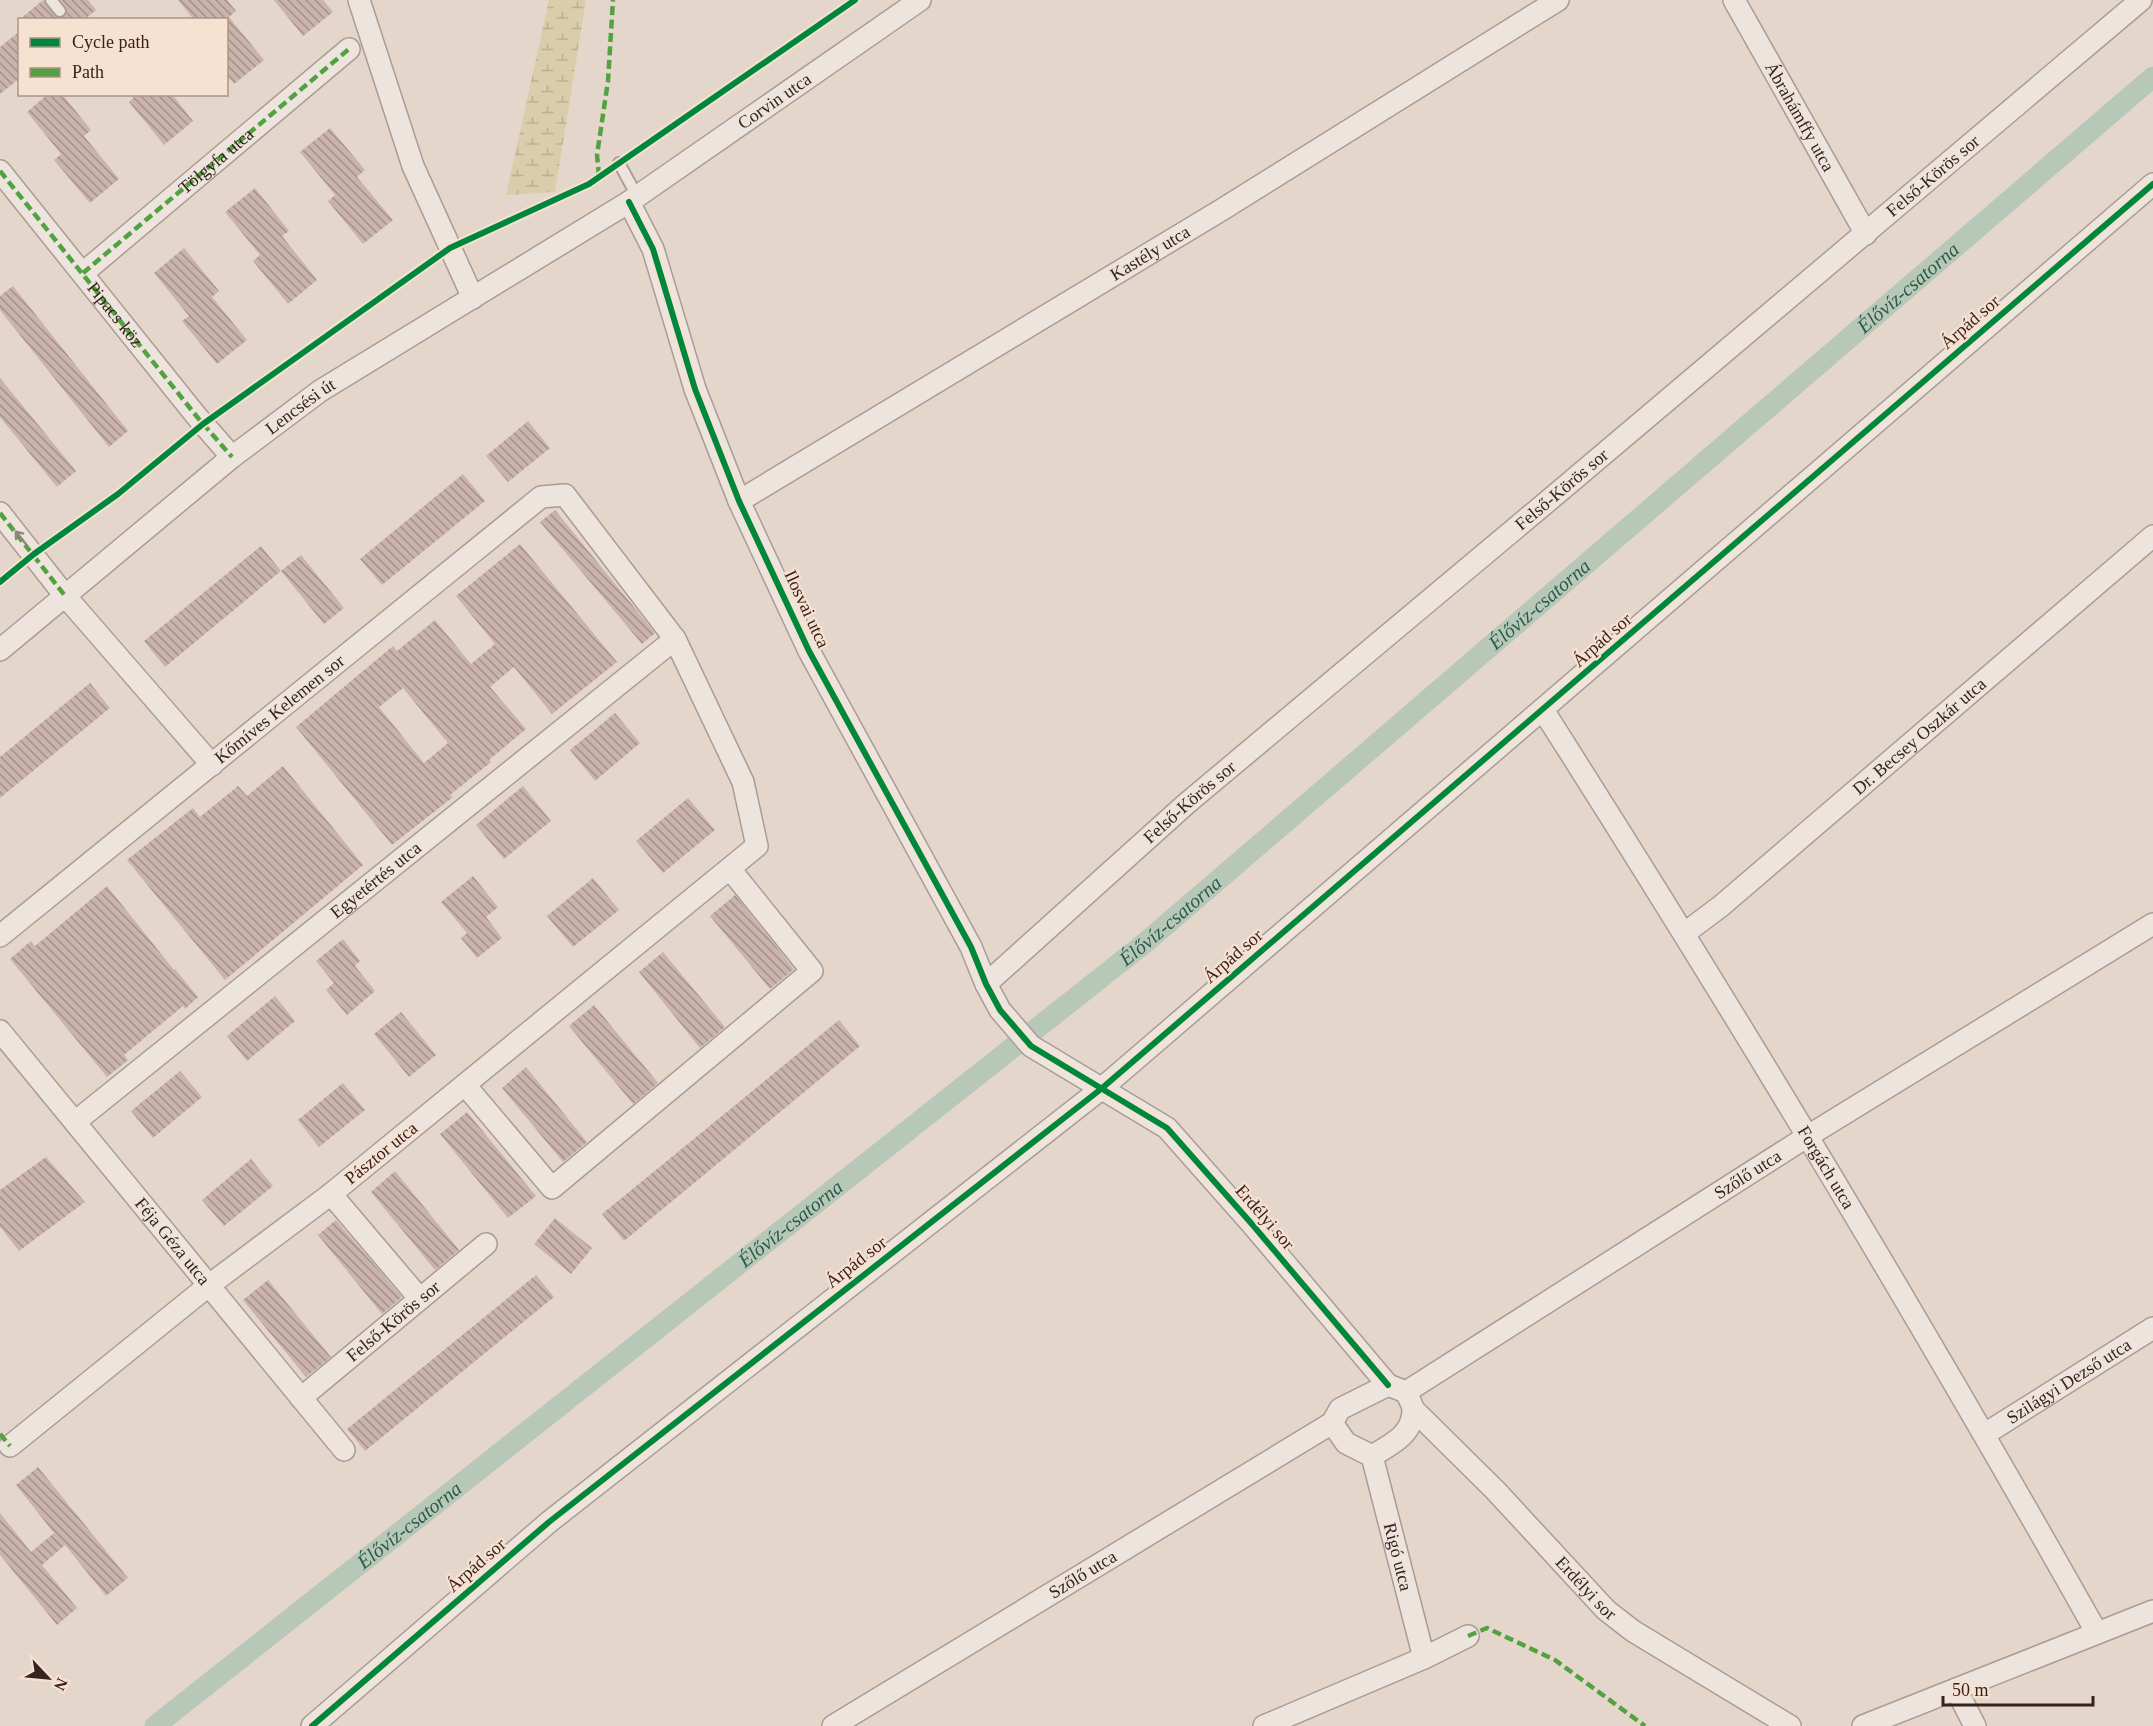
<svg xmlns="http://www.w3.org/2000/svg" width="2153" height="1726" font-family="'Times New Roman',serif">
  <style>
    .wetland { fill: url(#wetland-marsh) }
    .lines { fill: none; stroke-linecap: round; stroke-linejoin: round }
    .canal { stroke: #b7c8b8; stroke-width: 21 }
    .building { fill: url(#building-back-hatch); fill-rule: evenodd }
    .service-casing { stroke: #aa9c95; stroke-width: 14 }
    .minor-casing { stroke: #aa9c95; stroke-width: 24 }
    .service { stroke: #ede4de; stroke-width: 10 }
    .minor { stroke: #ede4de; stroke-width: 21 }
    .quiet { stroke: #53a241; stroke-width: 4.5; stroke-dasharray: 9 4.5; stroke-linecap: butt }
    .cycleway-casing { stroke: #f7e1d0; stroke-width: 10 }
    .cycleway { stroke: #00873e; stroke-width: 6 }
    .oneway { stroke: #93837d }
    .labels { text-anchor: middle; dominant-baseline: central; stroke-width: 4.5; stroke-linejoin: round; paint-order: stroke }
    .street-label { font-size: 18px; fill: #39221c; stroke: #f7e1d0 }
    .water-label { font-size: 20px; font-style: italic; fill: #2a5a49; stroke: #f7e1d0 }
  </style>
  <defs>
    <pattern id="wetland-marsh" width="20" height="14" patternUnits="userSpaceOnUse" patternTransform="scale(1.5)"><rect width="20" height="14" fill="#d9cdac"/><path d="M1 5h8M5 5V1M11 12h8M15 12V8" fill="none" stroke="#bbb093"/></pattern>
    <pattern id="building-back-hatch" width="6" height="6" patternUnits="userSpaceOnUse" patternTransform="scale(1.5)"><rect width="6" height="6" fill="#cab3ac"/><path d="M-1 5l2 2M0 0l6 6M5-1l2 2" fill="none" stroke="#a5918b"/></pattern>
  </defs>
  <rect width="100%" height="100%" fill="#e5d6cb"/>
  <path class="wetland" d="M549 0H586L555 192 506 195Z"/>
  <g class="lines">
    <path class="canal" id="s1" d="M155 1726 1146 942 2153 77"/>
  </g>
  <g class="building">
    <path d="M43 0 58 18 64 17 67 13 66 7 61 0H88L96 10 84 20H19Z"/>
    <path d="M178 0H227L236 11 229 17 264 60 234 84 226 74V18L194 20Z"/>
    <path d="M274 0H323L333 12 303 36Z"/>
    <path d="M20 31V78L0 94V47Z"/>
    <path d="M48 94H62L91 130 84 136 119 179 90 203 54 160 61 154 27 112Z"/>
    <path d="M137 94H172L193 121 164 145 129 102Z"/>
    <path d="M330 128 365 170 357 177 393 220 363 244 328 201 335 195 300 152Z"/>
    <path d="M255 188 289 231 282 236 317 280 288 304 253 261 260 255 225 212Z"/>
    <path d="M184 248 219 291 212 297 247 340 217 364 182 321 189 316 154 273Z"/>
    <path d="M13 286 128 431 109 447 0 310V296Z"/>
    <path d="M0 378 76 471 57 487 0 417Z"/>
    <path d="M528 421 550 448 508 482 486 456Z"/>
    <path d="M463 474 485 501 382 585 360 559Z"/>
    <path d="M555 510 655 633 642 644 540 522Z"/>
    <path d="M520 544 617 662 552 714 514 667 490 687 526 729 489 760 491 762 450 795 453 797 392 845 296 727 393 646 397 651 435 620 471 664 495 644 456 596ZM403 688 448 743 424 763 379 707Z"/>
    <path d="M261 546 281 571 165 667 144 641Z"/>
    <path d="M301 555 344 608 324 624 281 571Z"/>
    <path d="M90 683 110 708 0 798V757Z"/>
    <path d="M615 713 640 743 595 781 570 750Z"/>
    <path d="M283 766 363 865 225 980 127 860 193 808 200 817 238 786 247 796Z"/>
    <path d="M523 786 551 821 504 859 476 825Z"/>
    <path d="M688 798 715 830 663 873 636 841Z"/>
    <path d="M473 876 498 907 486 917 502 938 477 958 461 938 467 933 441 902Z"/>
    <path d="M593 878 619 910 573 947 547 916Z"/>
    <path d="M107 886 174 970 175 969 198 997 185 1009 183 1006 124 1055 128 1060 107 1077 10 959 31 941 35 946Z"/>
    <path d="M735 895 794 969 770 989 710 916Z"/>
    <path d="M343 939 360 961 355 966 375 991 347 1015 326 990 334 983 316 961Z"/>
    <path d="M663 952 725 1027 700 1048 639 972Z"/>
    <path d="M275 996 295 1021 247 1061 227 1036Z"/>
    <path d="M594 1005 658 1083 633 1104 569 1026Z"/>
    <path d="M401 1012 436 1055 409 1077 374 1034Z"/>
    <path d="M839 1020 860 1046 624 1241 602 1214Z"/>
    <path d="M526 1067 587 1142 563 1162 502 1088Z"/>
    <path d="M180 1071 202 1097 153 1138 131 1111Z"/>
    <path d="M343 1083 365 1110 319 1147 298 1120Z"/>
    <path d="M467 1112 536 1196 508 1218 440 1134Z"/>
    <path d="M46 1157 85 1202 19 1251 0 1227V1190Z"/>
    <path d="M251 1159 273 1186 224 1226 202 1200Z"/>
    <path d="M395 1171 459 1250 435 1270 371 1192Z"/>
    <path d="M555 1218 592 1248 571 1274 534 1244Z"/>
    <path d="M336 1220 402 1297 382 1314 318 1235Z"/>
    <path d="M536 1275 554 1297 365 1451 347 1429Z"/>
    <path d="M268 1280 331 1357 306 1377 243 1300Z"/>
    <path d="M38 1467 128 1578 106 1596 65 1545 42 1565 77 1608 57 1625 0 1555V1513L31 1552 54 1533 16 1485Z"/>
  </g>
  <g class="lines">
    <defs>
      <g id="service">
        <path d="M51 0 60 11"/>
        <path d="M619 163 637 196"/>
      </g>
      <g id="minor">
        <path d="M359 0 413 166 473 298"/>
        <path id="s2" d="M1734 0 1866 234"/>
        <path d="M0 171 198 418 232 457"/>
        <path d="M629 202 653 249 695 389 739 501 809 651 971 947 986 984 1000 1010 1031 1046 1167 1128 1251 1223 1388 1385"/>
        <path id="s3" d="M83 273 349 49"/>
        <path id="s4" d="M739 501 1223 209 1558 0"/>
        <path d="M0 513 66 597 212 765"/>
        <path id="s5" d="M0 650 232 457 320 391 629 202 920 0"/>
        <path id="s6" d="M1543 710C1736 1013 1921 1320 2097 1633"/>
        <path id="s7" d="M1685 933 1721 906 2153 536"/>
        <path id="s8" d="M0 936 541 497 565 495 675 639 743 782 757 846 331 1194 208 1286 10 1446"/>
        <path id="s9" d="M986 984 1186 804 1554 496 2141 0"/>
        <path id="s10" d="M0 1031 344 1450"/>
        <path d="M465 1085 552 1188 812 971 730 869"/>
        <path id="s11" d="M75 1122 675 639"/>
        <path d="M331 1194 420 1299"/>
        <path id="s12" d="M1406 1392 1808 1136 2153 924"/>
        <path id="s13" d="M301 1398 486 1244"/>
        <path id="s14" d="M1413 1409 1495 1490 1606 1610 1633 1631 1790 1726"/>
        <path id="s15" d="M1985 1434 2153 1328"/>
        <path id="s16" d="M1372 1456 1424 1658"/>
        <path d="M1956 1689 1975 1726"/>
        <path d="M312 1726 549 1522 1101 1089 2153 184"/>
        <path id="s17" d="M833 1726 1332 1423 1340 1409 1388 1385 1406 1392C1408 1397 1413 1405 1413 1410 1413 1435 1390 1445 1372 1456L1346 1443 1332 1423"/>
        <path d="M1264 1726 1424 1658 1468 1636"/>
        <path d="M1863 1726 2153 1611"/>
      </g>
    </defs>
    <use href="#service" class="service-casing"/>
    <use href="#minor" class="minor-casing"/>
    <use href="#service" class="service"/>
    <use href="#minor" class="minor"/>
    <g class="quiet">
      <path id="s18" d="M0 171 198 418 232 457"/>
      <path d="M599 176 597 155 608 81 613 0"/>
      <path d="M83 273 349 49"/>
      <path d="M0 513 66 597"/>
      <path d="M0 1434 10 1446"/>
      <path d="M1468 1636 1487 1628 1555 1660 1645 1726"/>
    </g>
    <defs>
      <g id="cycleway">
        <path d="M629 202 653 249 695 389 739 501 809 651 971 947 986 984 1000 1010 1031 1046 1167 1128 1251 1223 1388 1385"/>
        <path d="M0 582 34 554 118 494 203 424 450 248 589 184 855 0"/>
        <path d="M312 1726 549 1522 1101 1089 2153 184"/>
      </g>
    </defs>
    <use href="#cycleway" class="cycleway-casing"/>
    <use href="#cycleway" class="cycleway"/>
  </g>
  <defs><path id="oneway-shaft" d="M-6 0H5M1.5-3L5.5 0L1.5 3" fill="none" stroke-width="1.6" stroke-linecap="round" stroke-linejoin="round" transform="scale(1.5)"/></defs>
  <use class="oneway" href="#oneway-shaft" transform="translate(21 538) rotate(-129)"/>
  <g class="labels">
    <g class="street-label">
      <text stroke="none"><textPath href="#s5" startOffset="951">Corvin utca</textPath></text>
      <text stroke="none"><textPath href="#s2" startOffset="134">Ábrahámffy utca</textPath></text>
      <text stroke="none"><textPath href="#s3" startOffset="174">Tölgyfa utca</textPath></text>
      <text stroke="none"><textPath href="#s9" startOffset="1245">Felső-Körös sor</textPath></text>
      <text stroke="none"><textPath href="#s4" startOffset="480">Kastély utca</textPath></text>
      <text stroke="none"><textPath href="#s18" startOffset="184">Pipacs köz</textPath></text>
      <text transform="translate(1970 322) rotate(-41)">Árpád sor</text>
      <text stroke="none"><textPath href="#s5" startOffset="387">Lencsési út</textPath></text>
      <text stroke="none"><textPath href="#s9" startOffset="759">Felső-Körös sor</textPath></text>
      <text transform="translate(807 609) rotate(65)">Ilosvai utca</text>
      <text transform="translate(1602 640) rotate(-41)">Árpád sor</text>
      <text stroke="none"><textPath href="#s8" startOffset="360">Kőmíves Kelemen sor</textPath></text>
      <text stroke="none"><textPath href="#s7" startOffset="306">Dr. Becsey Oszkár utca</textPath></text>
      <text stroke="none"><textPath href="#s9" startOffset="273">Felső-Körös sor</textPath></text>
      <text stroke="none"><textPath href="#s11" startOffset="386">Egyetértés utca</textPath></text>
      <text transform="translate(1233 956) rotate(-41)">Árpád sor</text>
      <text transform="translate(381 1153) rotate(-39)">Pásztor utca</text>
      <text stroke="none"><textPath href="#s6" startOffset="538">Forgách utca</textPath></text>
      <text stroke="none"><textPath href="#s12" startOffset="405">Szőlő utca</textPath></text>
      <text transform="translate(1265 1217) rotate(49)">Erdélyi sor</text>
      <text stroke="none"><textPath href="#s10" startOffset="272">Féja Géza utca</textPath></text>
      <text transform="translate(856 1262) rotate(-38)">Árpád sor</text>
      <text stroke="none"><textPath href="#s13" startOffset="120">Felső-Körös sor</textPath></text>
      <text stroke="none"><textPath href="#s15" startOffset="99">Szilágyi Dezső utca</textPath></text>
      <text stroke="none"><textPath href="#s16" startOffset="104">Rigó utca</textPath></text>
      <text transform="translate(476 1565) rotate(-41)">Árpád sor</text>
      <text stroke="none"><textPath href="#s17" startOffset="292">Szőlő utca</textPath></text>
      <text stroke="none"><textPath href="#s14" startOffset="249">Erdélyi sor</textPath></text>
    </g>
    <g class="water-label">
      <text stroke="none"><textPath href="#s1" startOffset="2268">Élővíz-csatorna</textPath></text>
      <text stroke="none"><textPath href="#s1" startOffset="1782">Élővíz-csatorna</textPath></text>
      <text stroke="none"><textPath href="#s1" startOffset="1296">Élővíz-csatorna</textPath></text>
      <text stroke="none"><textPath href="#s1" startOffset="810">Élővíz-csatorna</textPath></text>
      <text stroke="none"><textPath href="#s1" startOffset="324">Élővíz-csatorna</textPath></text>
    </g>
  </g>
  <rect x="18" y="18" width="210" height="78" fill="#f7e1d0" stroke="#ab9588" stroke-width="1.5"/>
  <rect x="30" y="38" width="30" height="9" fill="#00873e" stroke="#ab9588" stroke-width="1.5"/>
  <text x="72" y="48" font-size="18" fill="#39221c">Cycle path</text>
  <rect x="30" y="68" width="30" height="9" fill="#53a241" stroke="#ab9588" stroke-width="1.5"/>
  <text x="72" y="78" font-size="18" fill="#39221c">Path</text>
  <g transform="translate(48 1678) rotate(116)" stroke="#f7e1d0" stroke-width="4.5" paint-order="stroke">
  <path d="M0-4.5L10 22L0 15L-10 22Z" fill="#39221c"/>
  <text y="-9" font-size="16" font-weight="bold" text-anchor="middle" fill="#39221c">N</text>
  </g>
  <path d="M1943 1696v9h150v-9" fill="none" stroke="#39221c" stroke-width="3"/>
  <text x="1952" y="1696" font-size="18" fill="#39221c" stroke="#f7e1d0" stroke-width="4.5" paint-order="stroke">50 m</text>
</svg>
